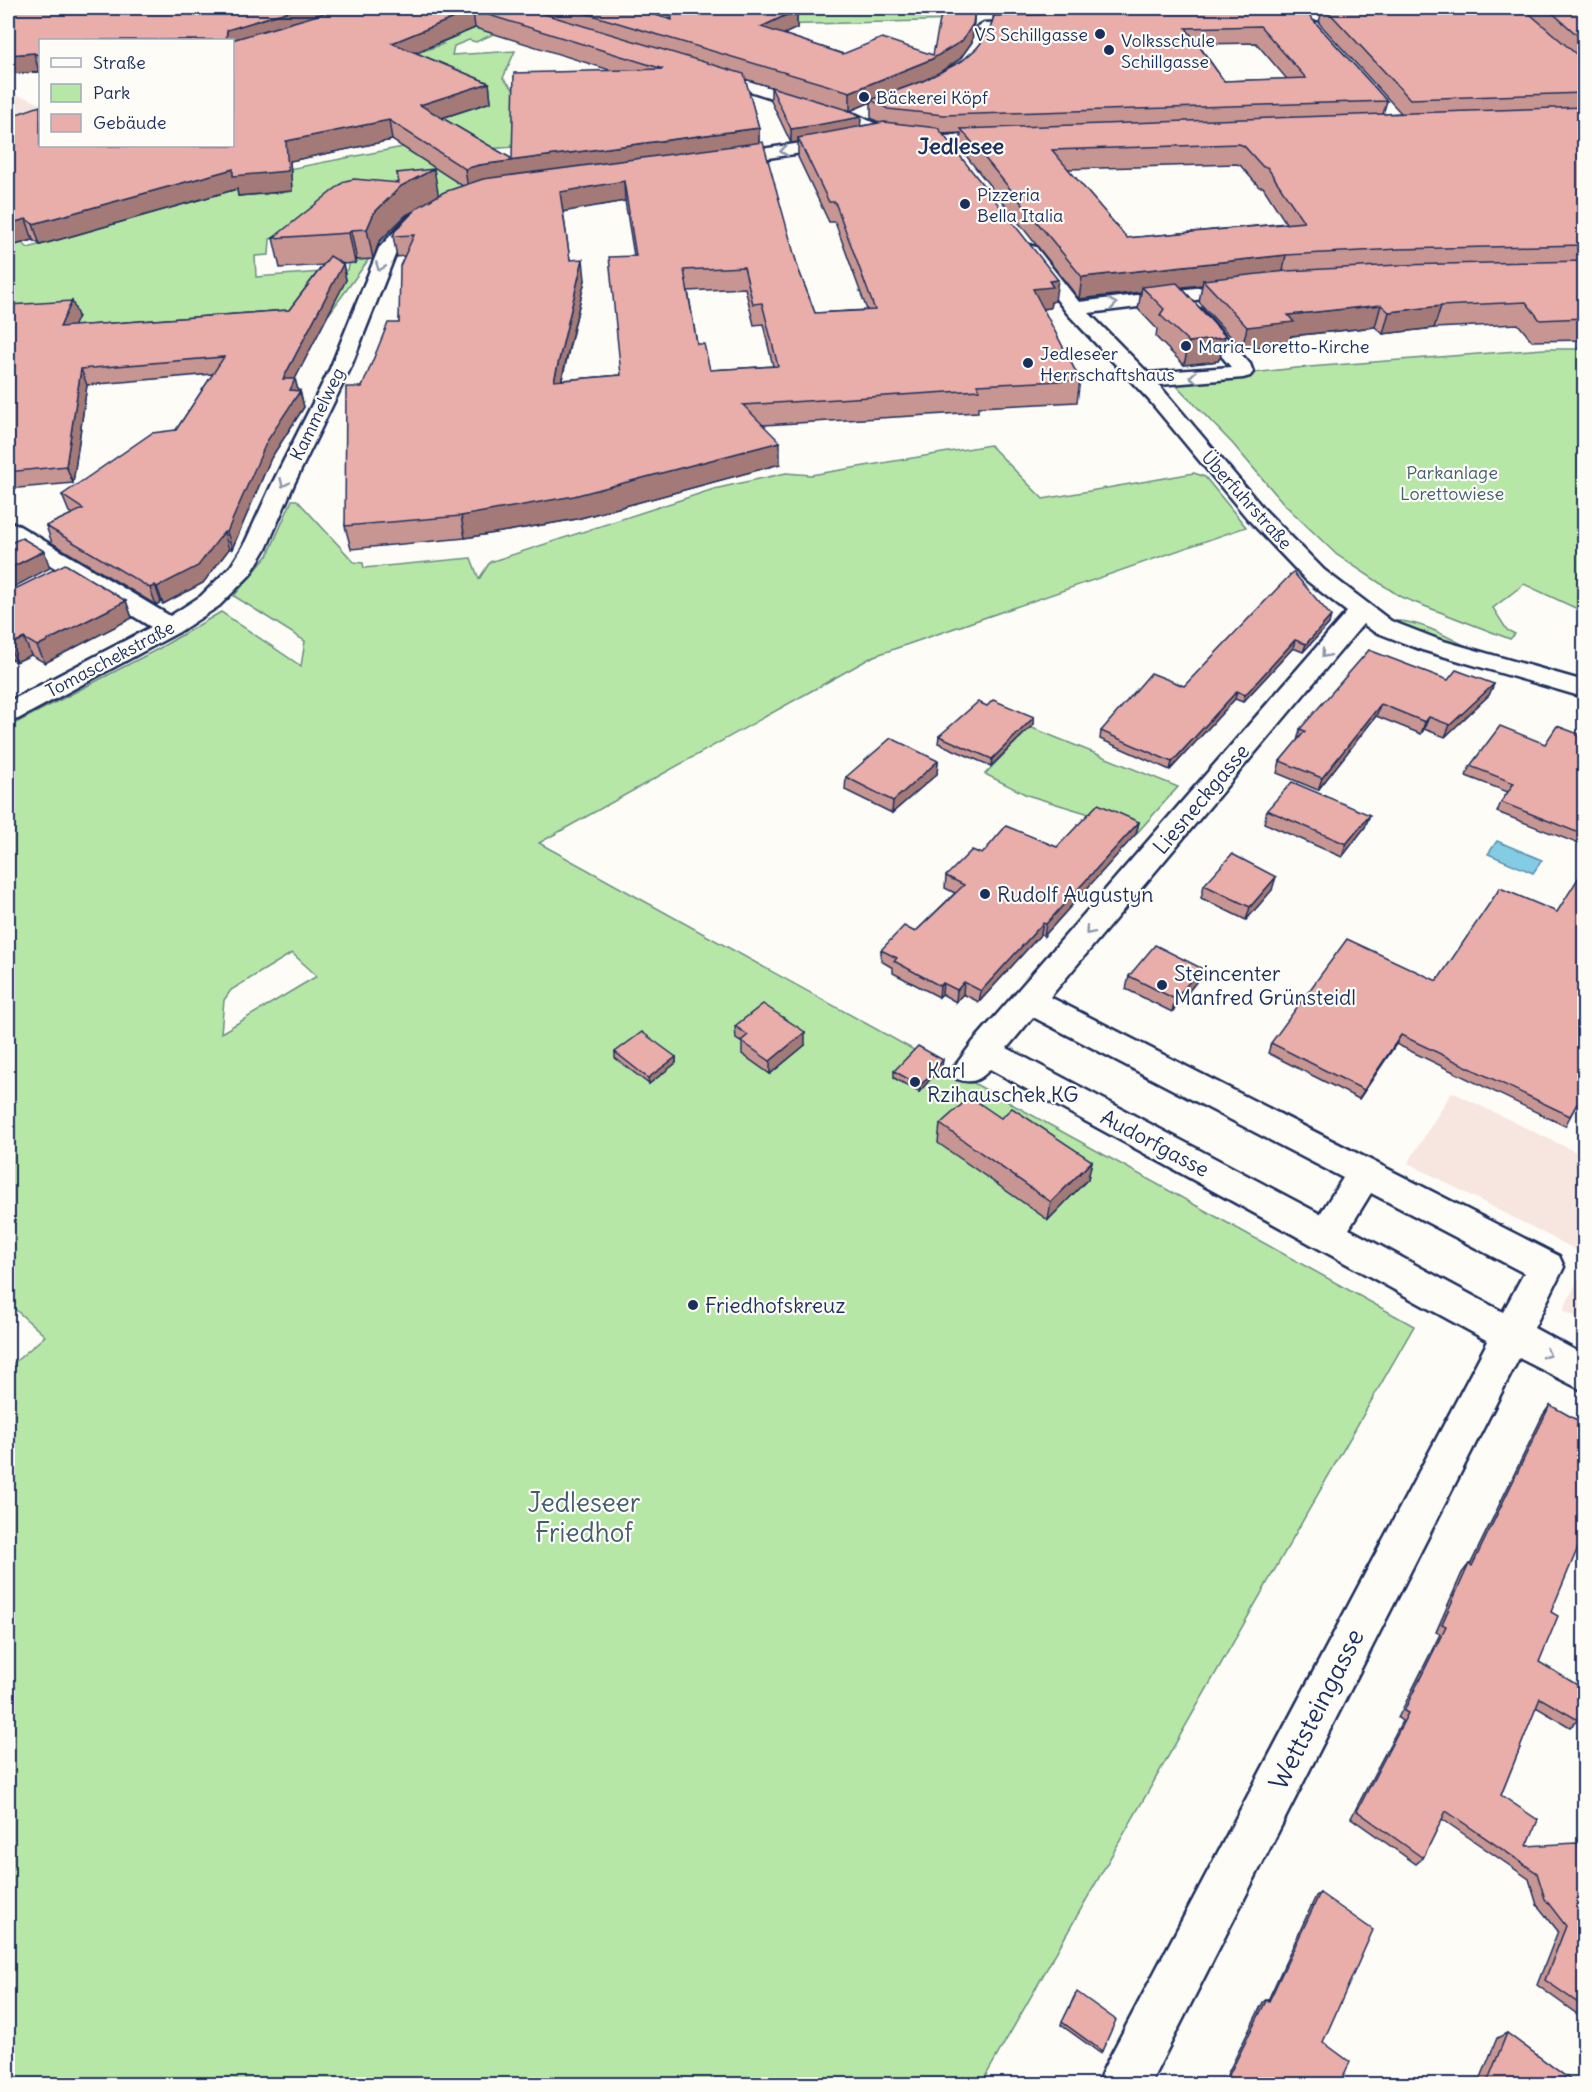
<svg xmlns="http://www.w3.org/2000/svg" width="1592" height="2092" font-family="Delius,sans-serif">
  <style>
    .built { fill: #f7e5e0 }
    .green { fill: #b7e7a7; stroke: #698b82; stroke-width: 1.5; fill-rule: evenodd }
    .water { fill: #83cce3; stroke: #598dae; stroke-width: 1.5 }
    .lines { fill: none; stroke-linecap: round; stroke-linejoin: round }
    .minor-casing { stroke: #1b2f5e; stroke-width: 5 }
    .minor { fill: #fdfcf7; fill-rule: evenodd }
    .wall { fill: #c89692; stroke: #1b2f5e; stroke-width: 1.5; fill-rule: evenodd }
    .shaded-wall { fill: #a37a77; stroke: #1b2f5e; stroke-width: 1.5 }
    .building { fill: #e9aeaa; stroke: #1b2f5e; stroke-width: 1.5; fill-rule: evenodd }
    .oneway { stroke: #8c96aa }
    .poi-dot { fill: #1b2f5e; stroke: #fdfcf7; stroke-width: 2 }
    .labels { text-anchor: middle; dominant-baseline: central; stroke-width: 4.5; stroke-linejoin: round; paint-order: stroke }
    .far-poi-label { font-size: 18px; fill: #1b2f5e; stroke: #fdfcf7; text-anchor: start }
    .far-street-label { font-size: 18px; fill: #1b2f5e; stroke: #fdfcf7 }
    .far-park-label { font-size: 18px; fill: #425d70; stroke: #fdfcf7 }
    .street-label { font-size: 21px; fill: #1b2f5e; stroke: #fdfcf7 }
    .poi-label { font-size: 21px; fill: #1b2f5e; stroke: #fdfcf7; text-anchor: start }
    .far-district-label { font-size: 22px; font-weight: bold; fill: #1b2f5e; stroke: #fdfcf7 }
    .near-park-label { font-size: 26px; fill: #425d70; stroke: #fdfcf7 }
    .near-street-label { font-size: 26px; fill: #1b2f5e; stroke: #fdfcf7 }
  </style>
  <rect width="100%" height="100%" fill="#fdfcf7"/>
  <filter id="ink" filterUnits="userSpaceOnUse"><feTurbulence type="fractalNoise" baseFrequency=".0167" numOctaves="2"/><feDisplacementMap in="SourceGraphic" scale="12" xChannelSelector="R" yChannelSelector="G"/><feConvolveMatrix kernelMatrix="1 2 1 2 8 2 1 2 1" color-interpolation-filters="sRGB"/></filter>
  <g filter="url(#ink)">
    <g class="built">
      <path d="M8 94 28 98 40 104V146L8 175Z"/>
      <path d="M1452 1092 1584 1156V1254L1408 1163Z"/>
      <path d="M1584 1268V1321L1563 1310Z"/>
    </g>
    <g class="green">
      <path d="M589 8H671L697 15 797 13V9H819L821 12 967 10 960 20 657 28Z"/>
      <path d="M433 15 496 33 476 42 469 40 454 46 452 55 515 51 503 78 516 92 514 147 487 149 505 182 270 239 269 255 255 256 256 277 348 270 350 260 369 259 329 314 107 340 8 321V230L28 248 238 188 239 196 267 194 268 173 403 147 424 138 233 118 443 44 395 28Z"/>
      <path d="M1544 349H1584V612L1524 584 1493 608 1507 630 1515 634 1510 639 1401 597 1337 555 1285 505 1232 443 1173 382 1296 368Z"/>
      <path d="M990 445 1043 499 1194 473 1205 477 1246 527 874 656 539 843 1414 1326 981 2084H8V1368L45 1336 8 1303V727L158 649 221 612 301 666 305 641 234 596 268 555 292 500H297L354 562 363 563 364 568 471 558 479 579 490 562 714 489 786 473 811 475ZM292 953 317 976 221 1033 224 1000 231 990Z"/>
      <path d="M1398 621C1424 622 1450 639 1473 649L1468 653 1395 624Z"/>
      <path d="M1030 727 1178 787 1136 834 1096 816 1027 795 985 774Z"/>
    </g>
    <path class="water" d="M1497 841 1542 860 1533 873 1488 854Z"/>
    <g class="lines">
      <defs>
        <g id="minor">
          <path d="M1475 8H1584V12L1478 15 1471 11Z"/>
          <path d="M1364 11 1369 12 1371 15 1369 18 1265 22 1258 18 1265 14Z"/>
          <path d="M1034 21 1039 22 1041 25 1039 28 984 31 977 27 984 23Z"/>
          <path d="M704 67 857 115 887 129 943 136 1004 134 1012 139 1004 144 943 146 883 139 845 121 699 75 696 72 699 69Z"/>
          <path d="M842 137 850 142 848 146 721 165 715 164 712 160 715 156 721 155Z"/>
          <path d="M427 208 433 209 436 213 420 225 397 250 350 369 294 484 267 547 250 575 219 606 179 632 18 719 8 721V702L151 627 8 539V522L16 524 170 616 201 596 231 566 243 547 272 484 330 369 379 248 408 217Z"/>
          <path d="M1029 245 1036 247 1079 302 1245 282 1252 284 1255 288 1252 292 1245 294 1089 313 1148 373 1231 367 1184 313 1187 309H1201L1250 364 1253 372 1250 376 1243 378 1159 385 1263 508 1324 570 1391 621 1440 640 1584 681 1583 697 1422 650 1373 631 1363 624 1050 997 1559 1256 1564 1267 1534 1328 1584 1355V1391L1519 1358 1150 2084H1097L1105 2066 1488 1341 990 1069C979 1081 972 1084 957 1079L952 1070 973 1042 1347 612 1306 580 1247 518 1149 400 1067 313 1020 251 1022 247ZM1033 1017 1343 1178 1320 1214 1007 1048ZM1371 1193 1524 1273 1503 1312 1349 1229Z"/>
        </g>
      </defs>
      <use href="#minor" class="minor-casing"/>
      <use href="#minor" class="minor"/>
    </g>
    <g class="wall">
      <path d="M8 8H632L672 19 671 8H976L975 9 972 42 960 59 937 74 962 61 977 48 989 33 993 19 994 8H1302L1387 101 1383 114 1401 113 1319 23 1322 10H1307L1304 8H1523L1531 15 1533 8H1584V340L1532 341 1518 324 1434 328 1383 334 1375 327 1291 336 1289 343 1242 349 1199 302 1202 285 1181 287 1225 336 1220 358 1218 361 1184 365 1156 337 1157 329 1138 309 1141 292 1079 299 960 148 961 133 942 134 1055 301 1051 302 1050 308 1043 309 1080 380 1077 402 978 407V412L764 425 780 464 577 519 465 538 351 549 345 526 362 387 399 323 404 256 397 257 393 236 413 212 406 215 379 242 373 259 357 260 355 263 343 264 346 280 295 379 298 391H300L304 407 271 458 232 549H229L203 583 163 604 161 602 156 605 52 543 46 526 72 514 69 512 62 495 176 430 213 374 87 385 73 483 8 489V305L78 316 73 326 289 310 323 265 280 268 273 238 399 183 397 173 438 195 463 186 392 140 290 161 292 191 238 196 237 189 40 245 33 240 8 247V117L232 146 40 40V72H39ZM958 9 933 55 843 54 783 34 797 28V10ZM475 28 610 70 512 159 442 118 491 102 489 83 416 53ZM1256 43 1287 79 1224 81 1198 44ZM745 79 771 87V101L791 143 798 142V157L829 222H835L867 310 815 313 798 268 759 143V128ZM871 102V118L880 123 860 126 861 117 846 109 850 111ZM1236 164 1240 165 1259 187H1263L1286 223 1127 238 1068 169ZM625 201 634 256 621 375 562 380 585 280 570 260 563 211ZM745 288 754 325 763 324 773 366 710 370 697 344 688 291Z"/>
      <path d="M8 592 126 601 132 618 45 663 31 655 16 662 8 656Z"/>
      <path d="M1329 624 1303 652 1293 648 1243 702 1235 699 1170 770 1100 739 1101 731 1184 686Z"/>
      <path d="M1448 680 1494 684 1489 695 1445 737 1424 729 1421 734 1376 716 1318 790 1277 773 1280 761 1297 741 1300 729Z"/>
      <path d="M987 706 1034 717V724L991 766 938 743 939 736Z"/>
      <path d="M1584 736V846L1497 812 1501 802 1508 792 1466 776 1470 766 1545 744Z"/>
      <path d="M938 761 937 774 892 813 845 790 846 777Z"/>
      <path d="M1267 810 1365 827 1342 857 1264 823Z"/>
      <path d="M1139 822 1136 834 1044 936 1041 934 979 1002 963 994 956 1002 942 994 939 997 893 973V968L881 961V950L915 932 955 893 945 888 946 876 982 854 1057 847Z"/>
      <path d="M1204 885 1272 890 1246 920 1201 898Z"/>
      <path d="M1129 976 1197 981 1172 1012 1126 989Z"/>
      <path d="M1437 981 1584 1091 1565 1126 1396 1044 1359 1099 1268 1053 1271 1043Z"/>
      <path d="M735 1026 805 1045 770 1074 742 1054V1043L736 1039Z"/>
      <path d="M615 1052 676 1057V1063L649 1084 615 1058Z"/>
      <path d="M942 1066 919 1092 894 1078V1071Z"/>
      <path d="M1001 1118 1092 1161 1088 1179 1048 1220 938 1143 940 1124Z"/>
      <path d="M1550 1405 1551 1612 1539 1662 1578 1720 1570 1727 1536 1707 1501 1795 1527 1846 1584 1848V2019L1537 1985 1558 1931 1537 1905 1529 1879 1442 1819 1423 1858 1416 1864 1351 1818 1402 1721 1398 1718 1440 1634 1436 1632 1462 1573 1469 1564 1470 1565 1543 1415Z"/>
      <path d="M1320 1893 1323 2042 1339 2085H1222L1263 2002 1267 1999 1268 2000 1316 1896Z"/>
      <path d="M1075 1995 1102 2051 1100 2053 1061 2025Z"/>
      <path d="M1507 2033 1577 2085H1478L1497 2038Z"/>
    </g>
    <g class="shaded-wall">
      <path d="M299 8H360L232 40H226L227 30Z"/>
      <path d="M975 8 972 42 960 59 931 78 871 100V102L850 111V92L932 59Z"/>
      <path d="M473 10 475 28 395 61 392 43Z"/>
      <path d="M797 10V28L761 45V27Z"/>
      <path d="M34 53 39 72 8 74V55Z"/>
      <path d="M489 83 491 102 423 124 420 105Z"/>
      <path d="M861 117 860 131 798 138V142L791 143V129Z"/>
      <path d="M389 120 392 140 290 161 292 191 238 196 237 189 40 245 33 224 233 169 286 141Z"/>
      <path d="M759 128V148L468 189 465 169 479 165Z"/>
      <path d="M434 169 439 198 406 215 379 242 373 259 367 229 374 213 401 186Z"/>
      <path d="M624 181 625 201 562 212 560 192Z"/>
      <path d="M26 219 33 240 8 247V224Z"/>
      <path d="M351 230 357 260 355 263 349 233Z"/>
      <path d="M1286 255 1282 276 1203 280 1202 285 1146 291 1142 287 1141 292 1079 299 1082 277Z"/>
      <path d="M583 259 585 280 556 403 554 381Z"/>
      <path d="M343 264 346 280 295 379 299 394 300 391 304 407 271 458 232 549 227 532 283 379Z"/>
      <path d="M1058 280 1055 301 1051 302 1050 308 1031 310 1033 289 1049 281Z"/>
      <path d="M72 301 78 316 66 343 60 327Z"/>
      <path d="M1381 305 1375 327 1291 336 1289 343 1242 349 1247 327 1288 315Z"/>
      <path d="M1441 306 1434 328 1383 334 1389 312Z"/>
      <path d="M1225 336 1220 358 1218 361 1184 365 1189 342Z"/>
      <path d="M81 369 87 385 73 483 66 466Z"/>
      <path d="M780 442V464L577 519 465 538 461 516Z"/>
      <path d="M224 532 229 549 203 583 163 604 157 587Z"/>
      <path d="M44 551 50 568 8 590V569Z"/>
      <path d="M155 585 161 602 156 605 150 588Z"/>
      <path d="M126 601 132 618 45 663 37 646Z"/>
      <path d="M1331 616 1329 624 1303 652 1306 644Z"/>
      <path d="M24 638 31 655 16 662 9 645Z"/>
      <path d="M1295 640 1293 648 1243 702 1245 695Z"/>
      <path d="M1494 684 1489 695 1445 737 1450 725Z"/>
      <path d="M1237 691 1235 699 1170 770 1172 762Z"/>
      <path d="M1381 704 1376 716 1318 790 1322 778Z"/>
      <path d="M1034 717V724L991 766 992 759Z"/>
      <path d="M1429 717 1424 729 1421 734 1425 722Z"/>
      <path d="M938 761 937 774 892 813 893 801Z"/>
      <path d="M1370 815 1365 827 1342 857 1346 844Z"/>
      <path d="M1139 822 1136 834 1044 936 1046 924Z"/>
      <path d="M1276 877 1272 890 1246 920 1250 907Z"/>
      <path d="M1043 923 1041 934 979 1002 981 991Z"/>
      <path d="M1201 968 1197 981 1172 1012 1175 999Z"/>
      <path d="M964 982 963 994 956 1002 957 990Z"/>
      <path d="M943 983 942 994 939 997 940 986Z"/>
      <path d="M805 1032V1045L770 1074V1061Z"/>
      <path d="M1401 1035 1396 1044 1359 1099 1364 1090Z"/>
      <path d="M676 1057V1063L649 1084 648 1078Z"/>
      <path d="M943 1060 942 1066 919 1092 920 1086Z"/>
      <path d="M1092 1161 1088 1179 1048 1220 1051 1202Z"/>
    </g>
    <g class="building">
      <path d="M8 8H299L227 30 226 40H40V56L34 53 8 55Z"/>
      <path d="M342 8H524L744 74 759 128 479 165 465 169 389 120 286 141 288 171 233 176V169L33 224 26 219 8 224V117L40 106V146H232V40ZM473 10 663 69 514 73 512 159 420 105 489 83 392 43Z"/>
      <path d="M568 8H632L672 20 671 8H790L797 10 761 27 843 54 882 38 933 55 941 15 961 8H975L973 24 962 41 932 59 850 92Z"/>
      <path d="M1265 8H1302L1387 101 944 115 888 109 871 100 923 81 962 61 977 48 989 33 994 16ZM1260 26 1306 78 1224 81 1186 28Z"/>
      <path d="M1325 8H1523L1584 61V93L1410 99Z"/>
      <path d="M1547 8H1584V41Z"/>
      <path d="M771 87 844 109 861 117 817 125 791 129Z"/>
      <path d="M1584 107V245L1398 249 1286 255 1082 277 961 129ZM1239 144 1244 146 1263 167H1267L1304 222 1127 238 1052 150Z"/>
      <path d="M884 122 938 128 1058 280 1049 281 1053 287 1033 289 1080 380 977 385 979 390 743 405 780 442 574 496 461 516 345 526 346 387H362L388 323H399L400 266 414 235 393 236 395 231 418 207 444 192 483 179 763 142 798 268 815 313 875 310 835 202H829L798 138ZM624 181 636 256 609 257 621 375 554 381 583 259 570 260 560 192ZM744 267 753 304 762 303 778 366 710 370 704 344H697L684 270Z"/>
      <path d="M434 169 401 186 374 213 367 229 351 230 349 233 273 238 345 181 354 179 399 183 397 173Z"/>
      <path d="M330 256 343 264 283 379H295L290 390 300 391 267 441 227 532H224L198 566 157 587 155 585 150 588 46 526 83 509 62 495 152 433 176 430 224 357 81 369 66 466 8 472V305L72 301 60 327 289 310Z"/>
      <path d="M1584 261V318L1540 320 1526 302 1441 306 1389 312 1381 305 1288 315 1294 322 1247 327 1203 280 1287 271 1398 265Z"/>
      <path d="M1177 283 1225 336 1222 338 1189 342 1160 315 1164 309 1142 287Z"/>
      <path d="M22 538 44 551 8 569V544Z"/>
      <path d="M65 564 126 601 37 646 24 638 9 645 8 644V592L11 591Z"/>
      <path d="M1293 572 1331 616 1306 644 1295 640 1245 695 1237 691 1172 762 1101 731 1151 673 1184 686Z"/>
      <path d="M1369 650 1448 680 1456 670 1494 684 1450 725 1429 717 1425 722 1381 704 1322 778 1280 761 1305 731 1300 729Z"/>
      <path d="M993 700 1034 717 992 759 939 736 978 702 987 706Z"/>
      <path d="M1500 726 1545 744 1557 726 1584 736V835L1501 802 1514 783 1470 766Z"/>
      <path d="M891 738 938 761 893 801 846 777Z"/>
      <path d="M1292 782 1370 815 1346 844 1267 810Z"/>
      <path d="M1098 804 1139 822 1046 924 1043 923 981 991 964 982 957 990 943 983 940 986 894 961 897 958 881 950 904 926 915 932 964 885 946 876 972 850 982 854 1006 826 1057 847Z"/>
      <path d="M1232 854 1276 877 1250 907 1204 885Z"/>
      <path d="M1584 869V1091L1570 1116 1401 1035 1364 1090 1271 1043 1347 939 1437 981 1500 888 1557 912Z"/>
      <path d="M1155 945 1201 968 1175 999 1129 976Z"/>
      <path d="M763 1004 805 1032 770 1061 741 1041 748 1035 735 1026Z"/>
      <path d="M642 1032 676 1057 648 1078 615 1052Z"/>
      <path d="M918 1046 943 1060 920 1086 894 1071Z"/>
      <path d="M970 1097 1001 1118 1012 1108 1092 1161 1051 1202 940 1124Z"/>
      <path d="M1550 1405 1584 1424V1533L1551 1612 1558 1616 1539 1662 1584 1689V1701L1578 1720 1540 1698 1501 1795 1538 1820 1527 1846 1576 1843 1584 1848V2007L1545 1980 1566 1926 1545 1899 1537 1873 1446 1811 1423 1858 1357 1811 1408 1713 1404 1711 1446 1626 1442 1624 1469 1564 1472 1566Z"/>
      <path d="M1320 1893 1373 1930 1323 2042 1350 2062 1339 2085H1224L1267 1999 1269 2001Z"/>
      <path d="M1077 1992 1116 2020 1102 2051 1062 2022Z"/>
      <path d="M1507 2033 1577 2085H1486Z"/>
    </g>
    <defs><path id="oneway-chevron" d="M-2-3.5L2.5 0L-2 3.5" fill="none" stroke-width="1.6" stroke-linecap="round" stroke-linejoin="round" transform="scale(1.5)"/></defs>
    <g class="oneway">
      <use href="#oneway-chevron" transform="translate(784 151) rotate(173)"/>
      <use href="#oneway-chevron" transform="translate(380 267) rotate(112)"/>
      <use href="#oneway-chevron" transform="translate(1113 304) rotate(-8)"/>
      <use href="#oneway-chevron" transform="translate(1193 377) rotate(176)"/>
      <use href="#oneway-chevron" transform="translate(284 483) rotate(115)"/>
      <use href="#oneway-chevron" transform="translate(1325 654) rotate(130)"/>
      <use href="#oneway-chevron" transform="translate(1089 931) rotate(131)"/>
      <use href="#oneway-chevron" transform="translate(1547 1354) rotate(28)"/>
    </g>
  </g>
  <g class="poi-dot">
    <circle cx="1100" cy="34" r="6"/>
    <circle cx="1109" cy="50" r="6"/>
    <circle cx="864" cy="97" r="6"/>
    <circle cx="965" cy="204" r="6"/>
    <circle cx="1186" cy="346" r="6"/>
    <circle cx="1028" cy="363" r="6"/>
    <circle cx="985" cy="894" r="6"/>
    <circle cx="1162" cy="985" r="6"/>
    <circle cx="915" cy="1082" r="6"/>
    <circle cx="693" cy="1305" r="6"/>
  </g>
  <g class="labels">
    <g class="far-poi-label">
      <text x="1088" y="34" text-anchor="end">VS Schillgasse</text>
      <text x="1121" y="40">Volksschule<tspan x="1121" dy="21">Schillgasse</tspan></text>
      <text x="876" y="97">Bäckerei Köpf</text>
      <text x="977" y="194">Pizzeria<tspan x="977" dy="21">Bella Italia</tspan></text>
      <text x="1198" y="346">Maria-Loretto-Kirche</text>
      <text x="1040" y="353">Jedleseer<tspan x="1040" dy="21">Herrschaftshaus</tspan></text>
    </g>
    <g class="far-street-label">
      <text transform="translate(317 414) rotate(-64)">Kammelweg</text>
      <text transform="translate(1247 500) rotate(48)">Überfuhrstraße</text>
      <text transform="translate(110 659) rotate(-28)">Tomaschekstraße</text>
    </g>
    <g class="far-park-label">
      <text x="1452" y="472">Parkanlage<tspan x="1452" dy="21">Lorettowiese</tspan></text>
    </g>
    <g class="street-label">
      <text transform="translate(1201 799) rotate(-50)">Liesneckgasse</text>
      <text transform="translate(1155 1143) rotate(28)">Audorfgasse</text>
    </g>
    <g class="poi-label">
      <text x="997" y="894">Rudolf Augustyn</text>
      <text x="1174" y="973">Steincenter<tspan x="1174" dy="24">Manfred Grünsteidl</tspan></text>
      <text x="927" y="1070">Karl<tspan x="927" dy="24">Rzihauschek KG</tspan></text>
      <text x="705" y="1305">Friedhofskreuz</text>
    </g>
    <g class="far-district-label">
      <text x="961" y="146">Jedlesee</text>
    </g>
    <g class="near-park-label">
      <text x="584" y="1502">Jedleseer<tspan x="584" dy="30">Friedhof</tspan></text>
    </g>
    <g class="near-street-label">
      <text transform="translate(1316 1709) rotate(-63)">Wettsteingasse</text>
    </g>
  </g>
  <rect width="1592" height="2092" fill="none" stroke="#fdfcf7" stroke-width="30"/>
  <rect x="15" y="15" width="1562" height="2062" fill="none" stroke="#1b2f5e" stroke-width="2" filter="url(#ink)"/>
  <rect x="39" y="39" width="195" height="108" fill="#fdfcf7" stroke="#a3aaba" stroke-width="1.5"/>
  <rect x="51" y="58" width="30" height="9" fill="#fdfcf7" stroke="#a3aaba" stroke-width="1.5"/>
  <text x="93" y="69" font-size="18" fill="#1b2f5e">Straße</text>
  <rect x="51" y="84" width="30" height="18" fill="#b7e7a7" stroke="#a3aaba" stroke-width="1.5"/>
  <text x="93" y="99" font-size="18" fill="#1b2f5e">Park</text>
  <rect x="51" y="114" width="30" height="18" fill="#e9aeaa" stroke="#a3aaba" stroke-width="1.5"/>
  <text x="93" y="129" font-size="18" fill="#1b2f5e">Gebäude</text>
</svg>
